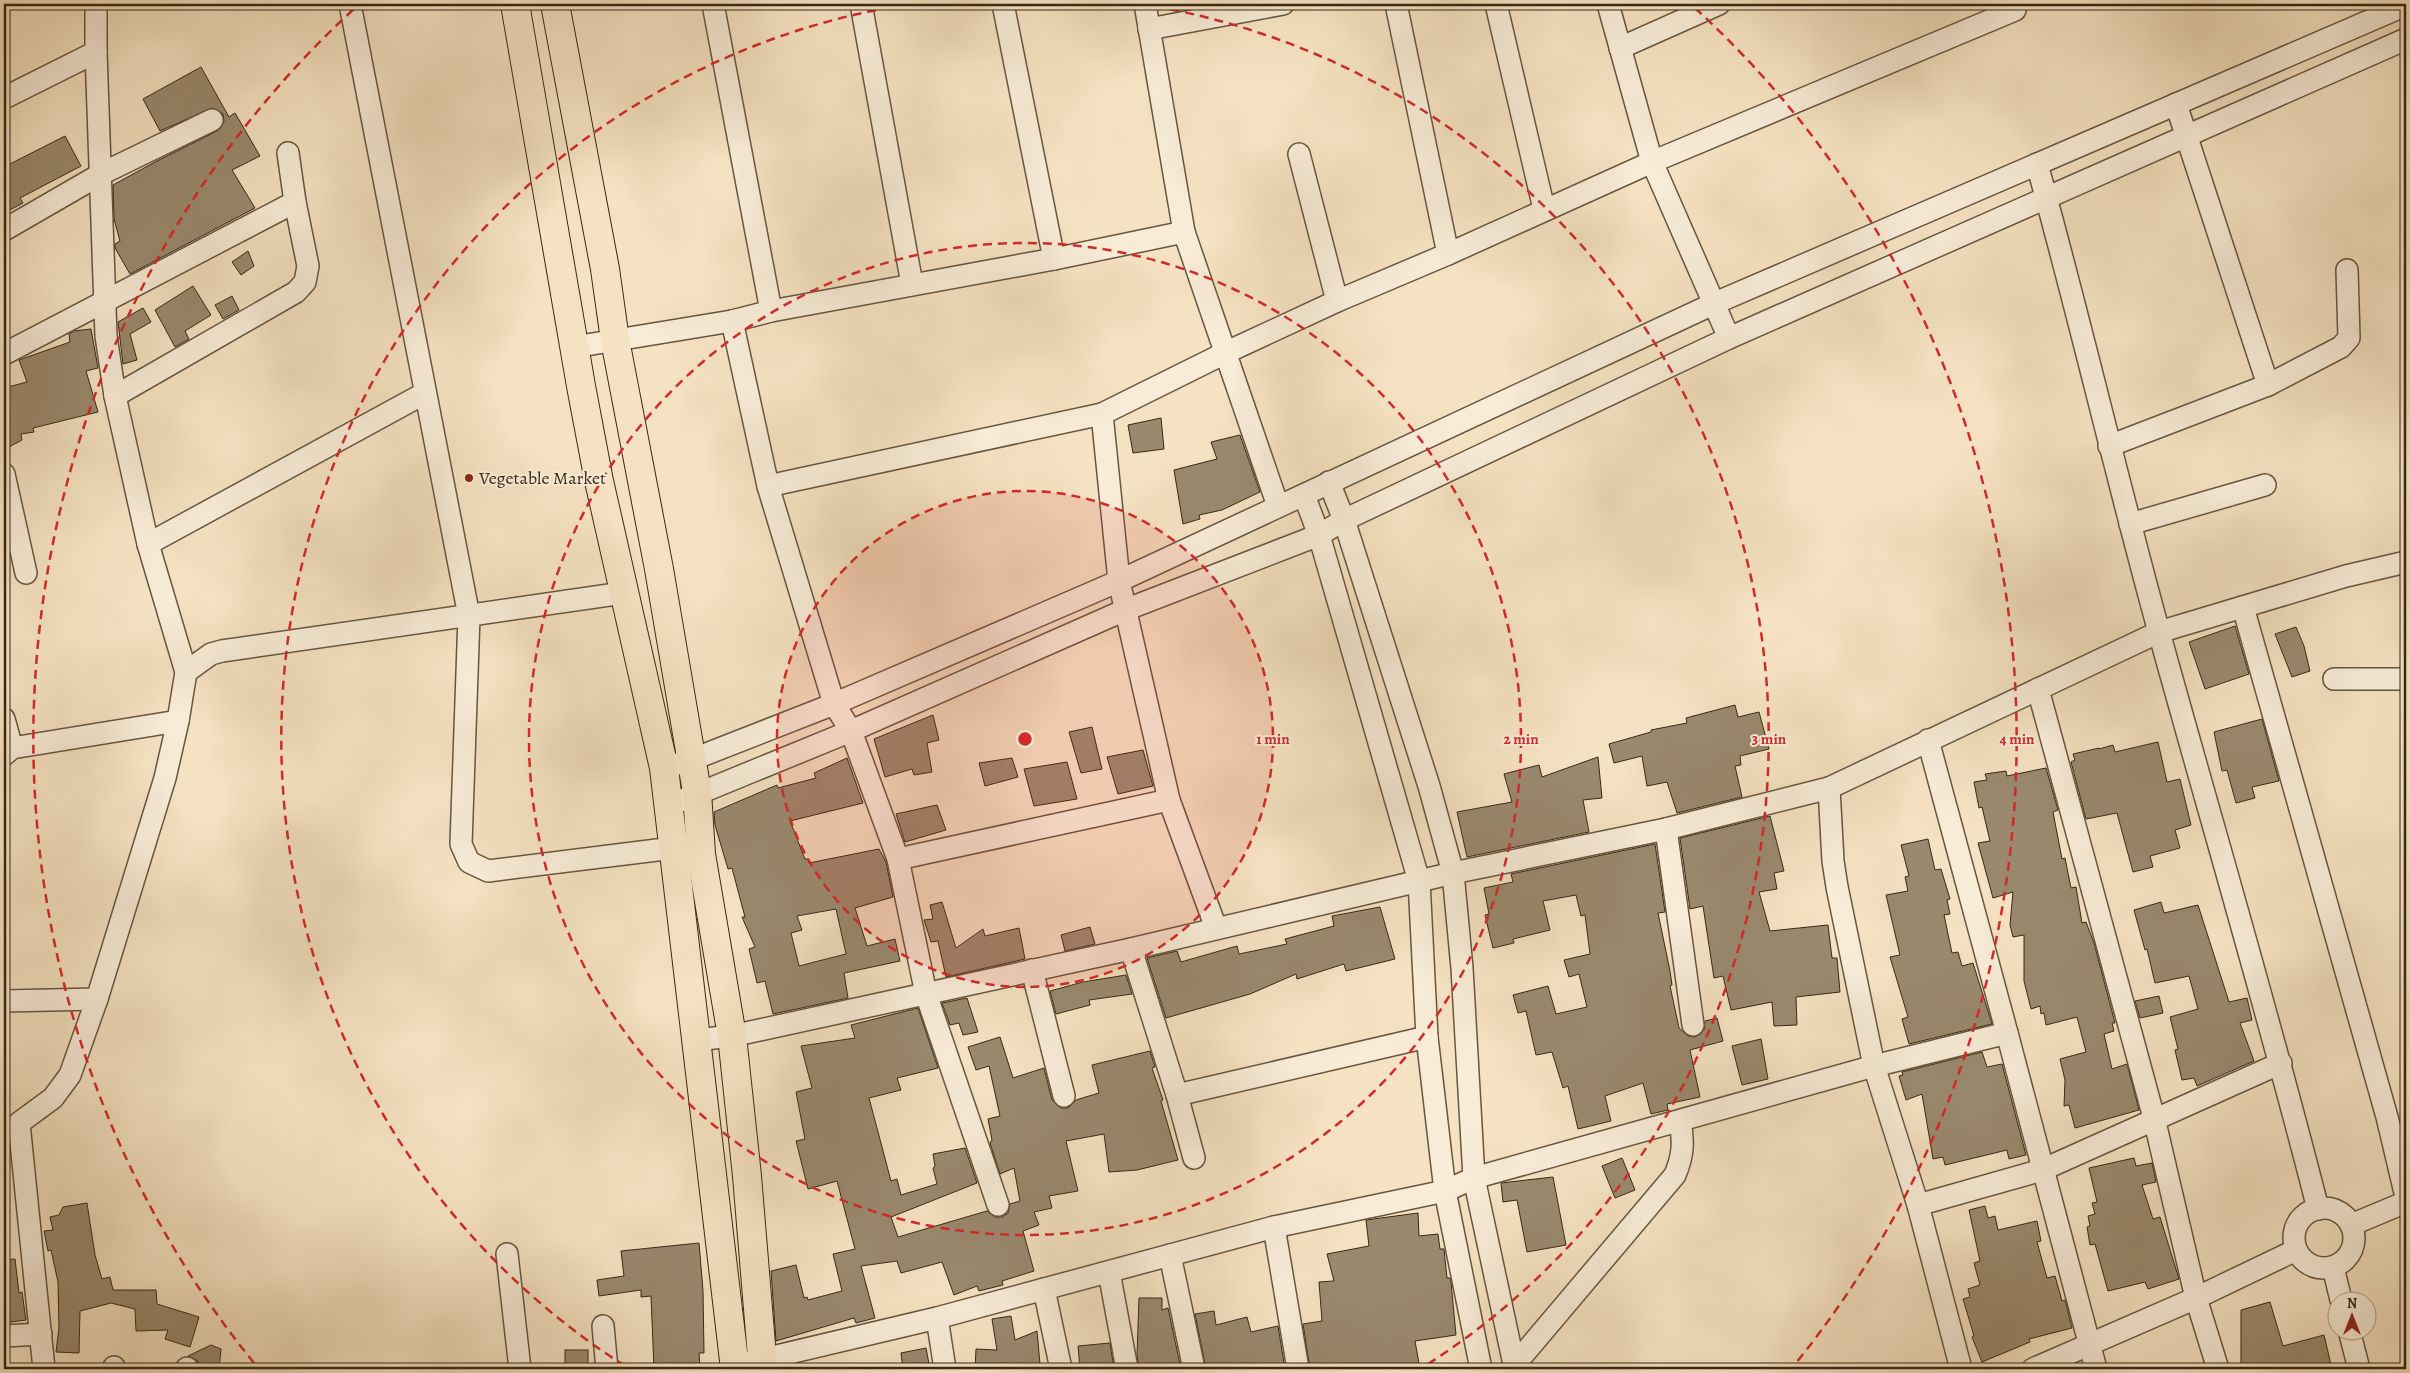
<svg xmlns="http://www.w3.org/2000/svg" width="2410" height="1373" font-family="Alegreya,serif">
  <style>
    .building { fill: #9a896e; stroke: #382814; fill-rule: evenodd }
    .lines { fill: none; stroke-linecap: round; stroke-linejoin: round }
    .minor-casing { stroke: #675640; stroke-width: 24 }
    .major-casing { stroke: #382814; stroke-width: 30 }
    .minor { stroke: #f8ecd7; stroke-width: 21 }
    .major { stroke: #f5e2c2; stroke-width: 28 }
    .ring { fill: none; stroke: #d62828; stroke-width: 2.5; stroke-dasharray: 9 6 }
    .poi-dot { fill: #8f2418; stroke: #f8ecd7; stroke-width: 2 }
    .labels { text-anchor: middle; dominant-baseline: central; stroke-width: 4; stroke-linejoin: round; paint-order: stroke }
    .poi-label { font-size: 18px; fill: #382814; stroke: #f8ecd7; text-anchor: start }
    .centre { fill: #d62828; stroke: #f8ecd7; stroke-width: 2.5 }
    .ring-label { font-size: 15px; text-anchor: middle; font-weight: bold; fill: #d62828; stroke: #f8ecd7; stroke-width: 4; stroke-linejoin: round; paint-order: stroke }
  </style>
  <rect width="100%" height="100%" fill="#f5e2c2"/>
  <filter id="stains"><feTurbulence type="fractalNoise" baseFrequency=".004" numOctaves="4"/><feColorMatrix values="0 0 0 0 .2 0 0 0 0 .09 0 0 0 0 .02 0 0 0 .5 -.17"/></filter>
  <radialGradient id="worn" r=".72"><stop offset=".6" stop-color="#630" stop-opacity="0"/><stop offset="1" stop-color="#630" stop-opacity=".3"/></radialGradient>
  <g class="building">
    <path d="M201 67 229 117 235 113 260 156 232 170 255 208 130 274 115 248V244L120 241 114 219 113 185 157 161 217 131 224 121 223 114 212 108 160 131 143 99Z"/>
    <path d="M65 136 81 166 20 198 23 203 4 213V167Z"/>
    <path d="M248 251 254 266 241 275 232 262Z"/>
    <path d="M193 286 211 315 185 331 189 339 175 347 155 310Z"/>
    <path d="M232 296 239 310 223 319 215 305Z"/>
    <path d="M143 308 151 322 130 334 137 360 123 364 118 322Z"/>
    <path d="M91 329 98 368 86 371 98 412 33 428 34 432 21 434 22 440 7 448 4 430V388L27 382 19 360 70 342 69 334 74 331Z"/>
    <path d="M1161 418 1164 449 1133 453 1128 425Z"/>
    <path d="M1240 435 1260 492 1222 510 1199 515 1200 519 1183 524 1174 470 1217 459 1211 442Z"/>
    <path d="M2235 626 2249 674 2205 689 2189 642Z"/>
    <path d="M2296 627 2304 646 2310 671 2292 677 2275 634Z"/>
    <path d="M1735 705 1738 717 1759 712 1769 749 1740 756 1741 765 1735 766 1742 797 1677 813 1667 782 1647 786 1642 756 1614 763 1609 744 1651 732V730L1687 723 1686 718Z"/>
    <path d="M933 715 939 740 927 743 932 772 914 775 912 769 885 777 874 739Z"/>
    <path d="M2262 719 2279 781 2252 787 2255 798 2236 803 2227 770 2222 771 2214 732Z"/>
    <path d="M1092 727 1102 769 1081 773 1069 732Z"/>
    <path d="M2158 742 2167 782 2180 779 2191 825 2175 830 2180 848 2150 856 2153 867 2133 872 2117 813 2086 819 2071 762 2075 760 2073 754 2099 748V749L2113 745 2115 752Z"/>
    <path d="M1143 750 1153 786 1118 794 1107 757Z"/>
    <path d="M1598 757 1602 798 1583 800 1589 832 1467 857 1457 812 1512 802 1504 774 1539 765 1542 777Z"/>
    <path d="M847 758 863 803 790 821 805 859H808L809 863 879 849 886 862 893 897 855 908 867 946 895 939 900 961 844 973 848 998 773 1014 765 981 757 983 749 949 755 947 742 917H745L732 868 728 869 715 825 714 812 777 785 778 788 816 778 814 773ZM836 909 846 954 799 966 791 933 802 930 797 916Z"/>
    <path d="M1012 758 1018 777 985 786 979 763Z"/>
    <path d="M1067 762 1077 799 1034 806 1024 769Z"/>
    <path d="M2046 768 2058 810 2053 812 2062 859 2065 858 2071 888 2076 887 2082 923 2086 922 2094 943 2115 1023H2112L2114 1031 2104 1034 2112 1069 2127 1064 2139 1110 2075 1128 2069 1105 2064 1106 2065 1080 2060 1059 2086 1052 2077 1017 2046 1025 2044 1013 2041 1014 2040 1006 2031 1009 2024 981V935L2013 937 2010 925 2013 892 1993 898 1978 843 1990 841 1982 807 1979 808 1974 782 1987 780 1985 774 2006 771 2007 776Z"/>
    <path d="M937 805 946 830 905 842 896 814Z"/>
    <path d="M1770 816 1784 871 1774 873 1777 889 1759 892 1770 931 1828 925 1832 958H1837L1840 992 1796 997 1797 1025 1774 1026 1772 1002 1731 1010 1723 976 1714 978 1703 906 1690 909 1680 838Z"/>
    <path d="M1928 839 1935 870 1941 869 1950 899 1947 900 1950 914 1944 915 1952 953 1958 952 1962 966 1973 963 1992 1024 1909 1044 1902 1019 1908 1017 1890 957 1900 955 1886 895 1908 891 1905 877 1909 876 1901 845Z"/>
    <path d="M1655 844 1665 912 1658 913 1670 971 1672 985 1670 986 1679 1028 1688 1036 1695 1037 1704 1030 1705 1021 1717 1018 1723 1041 1690 1050 1700 1097 1667 1104 1668 1110 1651 1114 1643 1083 1605 1096 1611 1121 1578 1129 1568 1086 1563 1088 1552 1052 1536 1055 1526 1011 1518 1013 1513 995 1548 986 1556 1014 1587 1007 1579 974 1569 977 1564 960 1590 954 1585 915 1581 916 1576 895 1543 901 1550 930 1513 939 1514 943 1493 948 1485 915 1489 914 1484 888 1513 882 1511 874Z"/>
    <path d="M942 902 956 948 983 929 985 936 1019 928 1025 959 946 977 938 941 931 942 924 920 933 919 930 905Z"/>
    <path d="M2161 902 2164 913 2198 905 2229 1002 2247 998 2252 1020 2240 1023 2254 1061 2197 1086 2194 1078 2182 1080 2175 1050 2178 1049 2170 1017 2198 1009 2189 976 2155 983 2147 949 2145 950 2134 910Z"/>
    <path d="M1380 907 1395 959 1346 971 1344 964 1297 979 1296 974 1250 994 1166 1018 1147 958 1177 951 1181 962 1237 946 1239 954 1287 944 1285 939 1334 926 1332 916Z"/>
    <path d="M1090 927 1095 944 1065 951 1061 935Z"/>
    <path d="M1126 975 1132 994 1089 1000 1090 1005 1056 1014 1050 991 1083 982Z"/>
    <path d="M2159 996 2163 1013 2140 1018 2135 1001Z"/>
    <path d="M967 998 978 1032 963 1035 959 1023 950 1025 942 1003Z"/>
    <path d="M918 1008 938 1068 897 1078 901 1090 869 1098 891 1181 897 1179 901 1195 937 1184 933 1168 935 1166 933 1154 965 1148 977 1183 891 1217 898 1237 987 1211 995 1217H1002L1008 1213 1010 1204 1020 1201 1014 1168 1000 1174 990 1143 992 1140 988 1119 1000 1116 989 1066 976 1070 968 1047 1000 1037 1013 1078 1044 1068 1052 1100 1061 1108H1068L1076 1100 1099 1093 1092 1065 1150 1051 1155 1067 1152 1068 1163 1100 1161 1101 1178 1160 1137 1170 1109 1172 1104 1134 1066 1141 1078 1191 1049 1196 1052 1208 1034 1212 1039 1225 1023 1231 1034 1271 1002 1281 1003 1285 979 1291 977 1286 954 1295 942 1262 901 1273 897 1261 861 1266 875 1318 856 1323 854 1318 776 1341 771 1271 796 1265 804 1298 807 1297 808 1300 842 1291 833 1254 855 1249 837 1181 808 1189 796 1141 805 1139 796 1092 812 1088 801 1046 855 1038 851 1025Z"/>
    <path d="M1761 1039 1768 1079 1742 1085 1732 1046Z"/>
    <path d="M1982 1052 1987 1067 2002 1064 2026 1155 2009 1159 2007 1150 1945 1165 1943 1157 1933 1159 1922 1094 1906 1100 1899 1076 1903 1075 1902 1072Z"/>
    <path d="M1622 1158 1635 1190 1615 1198 1602 1166Z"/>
    <path d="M2134 1158 2136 1166 2152 1163 2156 1182 2142 1185 2153 1219 2160 1217 2179 1279 2148 1289 2145 1282 2108 1291 2095 1244 2090 1245 2087 1227 2090 1226 2088 1216 2095 1214 2092 1203 2097 1202 2089 1168Z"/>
    <path d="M1553 1177 1566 1245 1527 1252 1517 1200 1503 1202 1501 1183Z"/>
    <path d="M87 1203 95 1255 102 1279 110 1277 113 1290H156L157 1304 199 1317 190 1347 165 1339 168 1330 136 1331 135 1309 111 1303 80 1311 79 1353 56 1352 59 1328 58 1282 51 1250 48 1251 44 1231 53 1230 50 1217 59 1215 63 1207Z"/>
    <path d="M1985 1206 1988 1218 1995 1216 1998 1230 2037 1221 2041 1241 2037 1242 2047 1278 2055 1276 2062 1301 2065 1300 2072 1328 2029 1339 2030 1342 1982 1362 1972 1337 1974 1336 1963 1299 1970 1297 1968 1289 1980 1285 1974 1263 1980 1261 1969 1210Z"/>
    <path d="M1418 1213 1419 1236 1438 1234 1440 1249H1444L1447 1278H1450L1451 1282 1456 1335 1415 1341 1420 1369H1310L1303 1324 1322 1321 1319 1282 1334 1281 1327 1254 1369 1246 1366 1220Z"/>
    <path d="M699 1243 703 1291 704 1353H699L700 1369H654L651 1296 641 1297V1290L599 1296 597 1280 624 1276 621 1251Z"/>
    <path d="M15 1259 19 1293 22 1292 26 1320 4 1323V1260Z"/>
    <path d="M1139 1298H1162V1310L1168 1308 1181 1369H1139L1137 1355Z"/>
    <path d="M2270 1302 2283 1346 2324 1335 2332 1369H2241V1310Z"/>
    <path d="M1214 1311 1216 1325 1247 1317 1251 1332 1278 1326 1285 1369H1206L1195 1314Z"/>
    <path d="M1011 1316 1015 1340 1037 1331 1040 1364 1024 1366V1369H975L976 1349 997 1350 992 1319Z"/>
    <path d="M1110 1343 1114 1369H1080L1078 1346Z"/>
    <path d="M211 1345 221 1349 219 1369H199L198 1361 188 1356Z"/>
    <path d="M926 1348 930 1369H903L901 1353Z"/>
    <rect x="565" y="1350" width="23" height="19"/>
  </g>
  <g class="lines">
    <defs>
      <g id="minor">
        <path d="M350 4 469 616 461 844 469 862 488 871 673 848"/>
        <path d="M713 4 771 311"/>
        <path d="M861 4 912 284"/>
        <path d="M1003 4 1054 259"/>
        <path d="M1145 4 1184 232"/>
        <path d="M1396 4 1448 254"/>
        <path d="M1496 4 1544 209"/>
        <path d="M1608 4 1652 162 1729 338"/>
        <path d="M1149 29 1283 4"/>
        <path d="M1620 48 1719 4"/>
        <path d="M4 98 96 52"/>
        <path d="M2176 104 2268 385"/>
        <path d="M1299 154 1337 301"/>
        <path d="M2037 164C2080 319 2116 476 2159 632 2212 824 2269 1015 2318 1209"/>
        <path d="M4 230 101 174 212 120"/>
        <path d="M732 321 768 486 834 704 851 731 898 859 926 994 998 1205"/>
        <path d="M574 347 732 321 771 311 1054 259 1184 232 1278 506"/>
        <path d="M4 354 295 202"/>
        <path d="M115 396 296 292 305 282 308 266 295 202 288 153"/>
        <path d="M2109 446 2268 385 2341 347 2349 338 2347 270"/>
        <path d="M4 474 26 573"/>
        <path d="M1329 482 1344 520 1429 786 1453 873 1462 968 1474 1178 1515 1369"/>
        <path d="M768 486 1102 414 1225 353 1337 301 1448 254 1652 162 2015 10"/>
        <path d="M1304 495 1319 535 1419 881 1427 1037 1445 1191 1481 1369"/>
        <path d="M2130 524 2265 485"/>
        <path d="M148 544 425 393"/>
        <path d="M2243 607 2387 1117 2406 1197"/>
        <path d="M186 672 211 654 222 651 623 593"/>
        <path d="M2334 679H2406"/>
        <path d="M2038 689 2154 1118 2196 1298 2218 1369"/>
        <path d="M4 719 12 748"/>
        <path d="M1928 740 2007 1033"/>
        <path d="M4 755 12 748 178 721"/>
        <path d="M664 768 691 760 834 704 1119 581 1713 304 2406 5"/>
        <path d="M1829 788 1833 861 1837 887 1874 1066 1918 1205 1961 1369"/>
        <path d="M1169 800 1216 928"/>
        <path d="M668 806 851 731 1125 610 1319 535 1344 520 1729 338 2406 39"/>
        <path d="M1666 829 1693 1025"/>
        <path d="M898 859 1169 800 1119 581 1102 414"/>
        <path d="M1131 949 1177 1095 1194 1158"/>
        <path d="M1032 970 1064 1096"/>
        <path d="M4 1001 97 999 165 778 178 721 186 672 148 544 115 396 106 336 96 52V4"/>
        <path d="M696 1040 732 1036 1131 949 1453 873 1666 829 1829 788 2159 632 2346 576 2406 562"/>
        <path d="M1177 1095 1427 1037"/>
        <path d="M1918 1205 2042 1170 2281 1063"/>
        <circle cx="2324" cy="1238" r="30"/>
        <path d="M2351 1225 2406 1202"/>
        <path d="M1274 1227 1298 1369"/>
        <path d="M507 1254 520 1369"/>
        <path d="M1170 1255 1194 1369"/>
        <path d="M2333 1267 2341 1300"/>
        <path d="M1109 1272 1127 1369"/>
        <path d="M1044 1289 1061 1369"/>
        <path d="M937 1318 945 1369"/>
        <path d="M603 1326 607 1369"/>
        <path d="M2349 1330 2359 1369"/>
        <path d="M4 1336 41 1334"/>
        <path d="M747 1363 937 1318 1274 1227 1445 1191 1474 1178 1874 1066 2007 1033 2096 1369"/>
        <path d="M44 1369 19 1123 53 1098 70 1075 97 999"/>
        <path d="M114 1369V1367"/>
        <path d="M187 1369V1368"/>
        <path d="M1511 1369 1675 1175C1683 1156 1684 1142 1680 1121"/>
        <path d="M2033 1369 2196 1298 2296 1250"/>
      </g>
      <g id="major">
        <path d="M515 4 581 386 599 481 664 768 735 1369"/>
        <path d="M555 4 605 269 615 340 659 569 697 792 701 854 732 1036 747 1176 763 1369"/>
      </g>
    </defs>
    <use href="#minor" class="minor-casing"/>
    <use href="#major" class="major-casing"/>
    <use href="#minor" class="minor"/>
    <use href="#major" class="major"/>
  </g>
  <circle cx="1025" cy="739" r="248" fill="#d62828" fill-opacity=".12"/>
  <g class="ring">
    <circle cx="1025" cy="739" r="248"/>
    <circle cx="1025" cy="739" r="496"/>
    <path d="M625 1366A744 744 0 0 1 909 4M1141 4A744 744 0 0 1 1425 1366"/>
    <path d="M254 1363A992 992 0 0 1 355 8M1695 8A992 992 0 0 1 1796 1363"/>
  </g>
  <circle class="poi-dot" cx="469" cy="478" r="5"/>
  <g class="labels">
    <g class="poi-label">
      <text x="479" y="478">Vegetable Market</text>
    </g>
  </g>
  <circle cx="1025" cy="739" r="8" class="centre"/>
  <g class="ring-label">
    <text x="1273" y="744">1 min</text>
    <text x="1521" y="744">2 min</text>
    <text x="1769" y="744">3 min</text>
    <text x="2017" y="744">4 min</text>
  </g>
  <rect width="2410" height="1373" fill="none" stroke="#f5e2c2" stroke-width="20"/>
  <rect x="5" y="5" width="2400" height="1363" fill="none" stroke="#382814" stroke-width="2.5"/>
  <rect x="10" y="10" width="2390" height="1353" fill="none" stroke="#382814"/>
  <g transform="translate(2352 1316)"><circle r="24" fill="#f8ecd7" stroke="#ab9e89"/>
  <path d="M0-4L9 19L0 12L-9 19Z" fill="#8f2418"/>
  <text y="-8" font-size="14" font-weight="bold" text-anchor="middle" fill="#382814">N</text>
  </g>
  <rect width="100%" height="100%" filter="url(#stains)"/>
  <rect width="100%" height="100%" fill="url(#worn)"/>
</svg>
